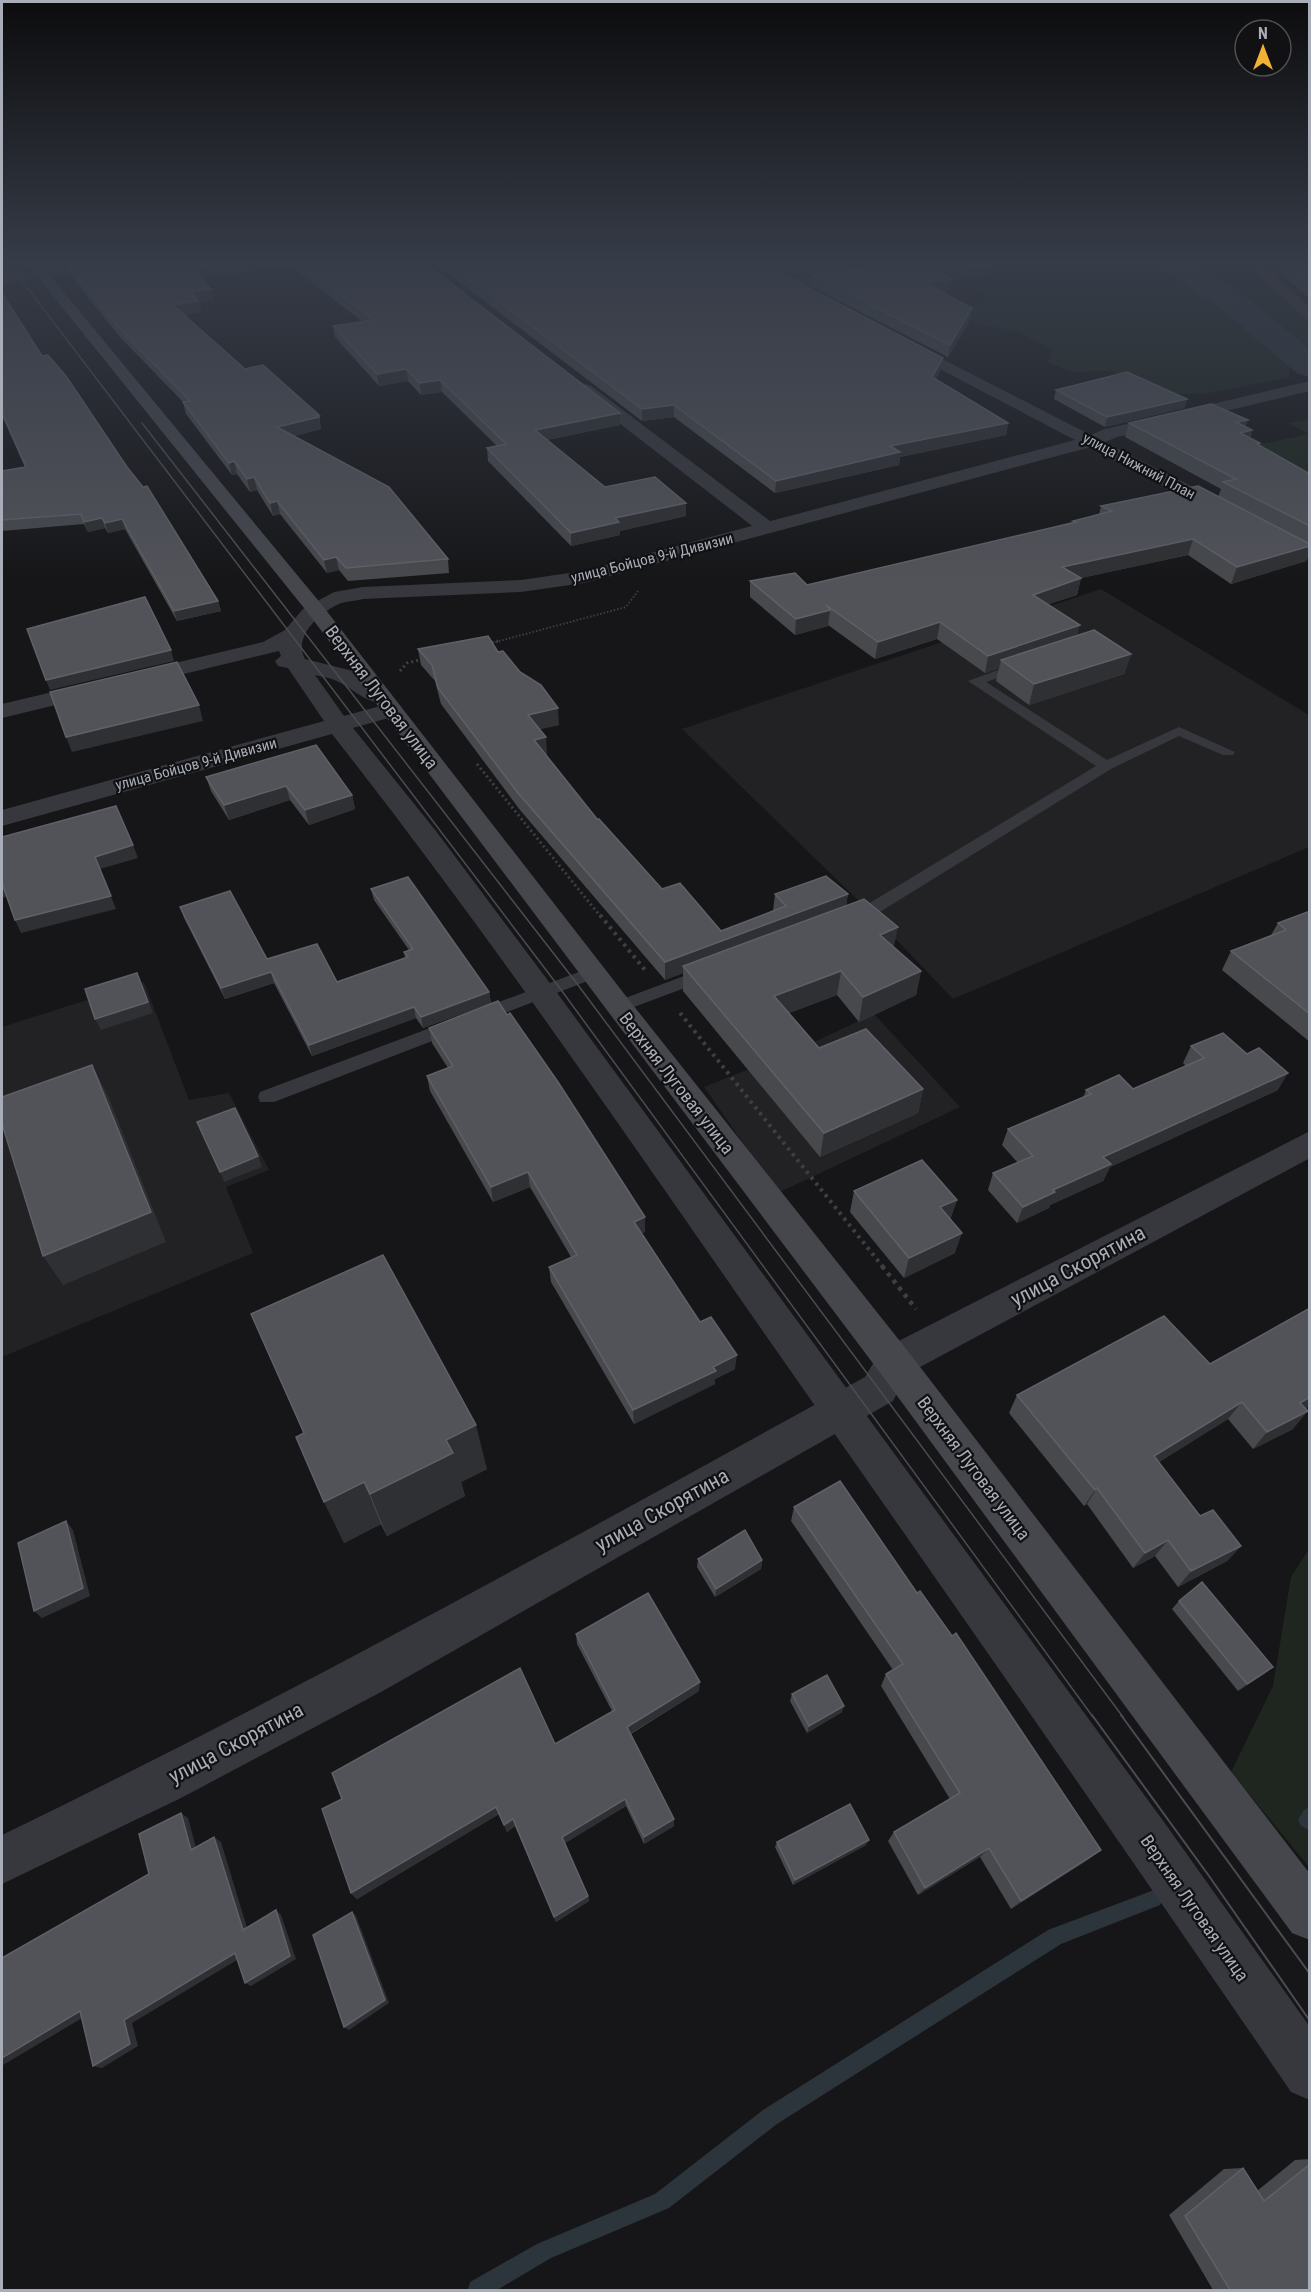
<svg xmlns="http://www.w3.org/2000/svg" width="1311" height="2292" font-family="'Roboto Condensed',sans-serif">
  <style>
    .built { fill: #222225 }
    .green { fill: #1e261f }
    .water { fill: #2c353c }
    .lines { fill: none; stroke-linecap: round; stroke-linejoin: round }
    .stream { fill: #2c353c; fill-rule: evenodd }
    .river { fill: #2c353c; fill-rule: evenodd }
    .path-far3 { stroke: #3d3f44; stroke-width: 2; stroke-dasharray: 1.5 2; stroke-linecap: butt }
    .path-far2 { stroke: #3d3f44; stroke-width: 3; stroke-dasharray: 2 3; stroke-linecap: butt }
    .path-far1 { stroke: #3d3f44; stroke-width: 4; stroke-dasharray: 3 4.5; stroke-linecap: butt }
    .path { stroke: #3d3f44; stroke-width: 4.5; stroke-dasharray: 4 5; stroke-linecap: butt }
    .service { fill: #37383d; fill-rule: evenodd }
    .minor { fill: #37383d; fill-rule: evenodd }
    .tertiary { fill: #37383d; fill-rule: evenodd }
    .secondary { fill: #45474d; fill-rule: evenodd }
    .tram-far1 { stroke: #4a4c52; stroke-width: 1.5 }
    .tram { stroke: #4a4c52; stroke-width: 2 }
    .wall { fill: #47494d }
    .shaded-wall { fill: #2f3033 }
    .building { fill: #525359; stroke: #5f6168; stroke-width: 1.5 }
    .labels { text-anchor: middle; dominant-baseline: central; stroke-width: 4.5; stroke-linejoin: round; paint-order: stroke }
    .far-street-label { font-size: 15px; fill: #a8adb8; stroke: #111113 }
    .street-label { font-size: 18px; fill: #a8adb8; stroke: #111113 }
    .near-street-label { font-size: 21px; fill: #a8adb8; stroke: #111113 }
  </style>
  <rect width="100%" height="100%" fill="#161618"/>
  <g class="built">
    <path d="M1101 589 1309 715V847L953 999 869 911 682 729Z"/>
    <path d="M144 982 189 1100 229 1093 269 1170 226 1187 253 1253 2 1357V1027Z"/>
    <path d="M874 1014 960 1107 778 1193 704 1087 797 1050Z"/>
  </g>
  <g class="green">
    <path d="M1057 261H1150L1246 318 1291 360 1289 378 1201 394H1180L1178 399 1113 371 1071 372 1048 362 1052 350 1019 332 982 325 951 311 995 300 967 285 1045 281 1070 271Z"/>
    <path d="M1180 261H1250L1309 322V363L1285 343 1250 302Z"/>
    <path d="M1309 419V472L1258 445 1309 434 1288 423Z"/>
    <path d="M1309 1549V1867L1231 1772 1273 1686 1291 1577Z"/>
  </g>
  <path class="water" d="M1150 261H1180L1250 302 1285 343 1274 341 1246 318Z"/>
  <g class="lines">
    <g class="stream">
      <path d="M1310 1807V1828L1307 1829 1301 1826 1298 1820 1304 1810Z"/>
      <path d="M1154 1890 1160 1893 1163 1899 1160 1905 1061 1944 777 2124 669 2208 551 2258 497 2290H468L470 2282 537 2244 655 2194 763 2110 1048 1930Z"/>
    </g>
    <path class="river" d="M1157 261H1192L1237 290 1310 349V377L1298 374 1215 304 1162 267Z"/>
    <path class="path-far3" d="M492 643 626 607 638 591"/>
    <g class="path-far2">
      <path d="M487 644 498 641"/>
      <path d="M400 671 407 663 424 659"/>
      <path d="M477 764 601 917"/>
    </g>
    <g class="path-far1">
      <path d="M600 915 645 970"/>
      <path d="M680 1013 883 1267"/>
    </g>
    <path class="path" d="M882 1266 916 1309"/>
    <g class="service">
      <path d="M1023 661 1030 665 1028 668 986 682 1107 760 1179 727 1235 752 1233 755H1223L1179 736 1111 769 875 915 853 922 847 921 845 917 847 913 863 907 1096 766 968 681Z"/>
      <path d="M592 967 601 973 598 977 274 1102H260L258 1097 260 1092Z"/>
      <path d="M708 967 714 969 717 973 714 977 618 1013 609 1007 612 1003Z"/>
    </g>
    <g class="minor">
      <path d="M100 261H135L129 265 2 284V276Z"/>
      <path d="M1247 261H1261L1310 308V320L1305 319Z"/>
      <path d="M856 270 861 271V277L789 287 782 283 789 279Z"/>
      <path d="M901 338 1230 506 1232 510 1223 516 1216 514 896 346 893 343Z"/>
      <path d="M585 384 591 386 774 524 777 528 774 532H760L579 392 577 389 579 386Z"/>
      <path d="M1310 1131V1158L907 1374 893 1401 381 1692 181 1798 2 1884V1835C295 1693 580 1534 865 1377L881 1350Z"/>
    </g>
    <path class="tertiary" d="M1310 381V391L1117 437 1098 445 584 583 521 592 363 599C355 601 346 601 339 604 319 613 293 636 305 659L353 671 389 692 392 697 389 702C370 707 355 690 339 682 332 678 323 677 315 675L344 716 391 703 399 705 403 710 399 715 353 728 436 831 552 986 1164 1822 1310 2027V2100L1291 2092C1117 1837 939 1583 762 1330 622 1129 484 927 332 734L2 826V810L324 721 288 668 278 666 275 661 281 656 279 651 2 718V704L263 642 285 630 303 609 334 592 363 587 521 580 583 571 1086 437 1105 429Z"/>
    <path class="secondary" d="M25 261H38L322 605 629 1000 907 1350 1310 1874V1940L1292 1933 881 1374 308 613Z"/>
    <g class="tram-far1">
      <path d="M7 261 559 987 1093 1717"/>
      <path d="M142 423 575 981 1123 1717"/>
    </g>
    <g class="tram">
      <path d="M1092 1715 1209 1876 1310 2021"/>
      <path d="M1121 1715 1310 1974"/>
    </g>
  </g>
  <g class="wall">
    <path d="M96 261H422L620 425 547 440 605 487 686 503V516L620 531V535L571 546 488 461 487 448 497 446 442 392 421 395 408 381 379 386 335 337 333 326 363 322 289 265 201 277 211 289 214 300 199 303 201 312 184 315 245 369 319 415 321 429 294 436 448 559 449 573 348 581 339 570 327 573 280 514 273 516 257 490 250 492 237 474 232 475 186 414 183 402 120 337 71 276 68 265Z"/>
    <path d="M432 261H758L943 358 941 369 936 379 1008 423 1006 435 900 457 899 465 775 493 674 417 642 421Z"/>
    <path d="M762 261H907L790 277Z"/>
    <path d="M1282 261H1310V299L1279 271Z"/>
    <path d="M992 266 990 277 951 280 950 290 941 292 970 320 948 357 810 286 811 275Z"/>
    <path d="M2 293 42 356 127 467 218 601 221 611 177 621 125 529 108 533 105 528 88 532 84 524 2 531V471L25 467 3 418H2Z"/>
    <path d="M1056 390 1187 399 1184 408 1105 427 1054 399Z"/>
    <path d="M1129 423 1246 427 1252 430 1250 438 1259 446 1310 474V553L1306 561 1231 584 1188 555 1081 578 1077 595 1048 604 1077 636 1131 654 1124 674 1029 705 996 681 999 668 985 673 937 639 875 659 828 625V626L795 635 750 597V581L807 585 1073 523V521L1099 515 1101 506 1218 497 1221 489 1125 437Z"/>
    <path d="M418 649 498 652 559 725 539 729 547 754H545L597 819 662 889 721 931 773 911 775 894H848L846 905 921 971 916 995 859 1022 837 995 789 1013 819 1048 923 1089 918 1113 820 1157 683 991V973L665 980 520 810 441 704 435 681 421 665Z"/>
    <path d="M206 777 352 795 355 809 309 825 290 800 229 820 211 791Z"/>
    <path d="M371 889 489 992 491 1003 423 1028 416 1018 312 1056 274 983 225 999 184 918 180 907 267 959 337 982 405 958 404 952 409 950 374 900Z"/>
    <path d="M1310 911V1042L1222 970 1231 951 1271 935 1278 923Z"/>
    <path d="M429 1028 645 1217V1232L642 1233 700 1322 735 1369 715 1379V1384L634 1424 551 1282 549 1267 571 1257 530 1187 493 1202 430 1091 427 1076 448 1068 432 1043Z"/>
    <path d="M1191 1046 1278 1090 1110 1167 1103 1181 1050 1205 1049 1208 1017 1223 988 1190 993 1173 1018 1163 1002 1145 1008 1129 1083 1098 1086 1090 1133 1089 1186 1066 1183 1063Z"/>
    <path d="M854 1191 957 1200 950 1220 955 1253 904 1278 850 1212Z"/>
    <path d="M1210 1364 1305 1409 1293 1429 1253 1449 1228 1419 1159 1462 1200 1516 1241 1546 1227 1561 1178 1587 1155 1556 1133 1568 1087 1504 1084 1506 1009 1413 1017 1395Z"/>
    <path d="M296 1437 487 1469 461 1482 465 1496 387 1536 381 1524 344 1543Z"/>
    <path d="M794 1507 1089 1859 1011 1909 980 1857 918 1895 888 1841 894 1832 950 1799 881 1686 886 1674 893 1670 791 1521Z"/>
    <path d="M698 1559 762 1560 761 1569 715 1597 697 1567Z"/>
    <path d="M1179 1601 1273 1667 1264 1674 1238 1691 1172 1609Z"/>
    <path d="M576 1634 699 1691 631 1734 674 1819V1826L644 1844 626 1806 564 1843 588 1896 589 1901 556 1922 515 1826 507 1832 499 1814 357 1899 351 1893 555 1744 612 1711 577 1644Z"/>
    <path d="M792 1694 842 1712 807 1733 790 1701Z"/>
    <path d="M777 1842 866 1845 793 1885 775 1847Z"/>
    <path d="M1310 2159V2290H1213L1169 2215 1224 2169 1243 2168 1257 2191 1295 2160Z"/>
  </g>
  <g class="shaded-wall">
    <path d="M61 261H83L62 264Z"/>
    <path d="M237 261H288L289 265 196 278 193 268Z"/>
    <path d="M828 261H907L790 277 791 266Z"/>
    <path d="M992 266 990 277 951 280 950 290 923 295 925 283 935 271Z"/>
    <path d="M211 289 214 300 199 303 201 312 176 316 173 305 191 292Z"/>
    <path d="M972 308 970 320 948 357 950 345Z"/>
    <path d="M943 358 941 369 930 389 932 377Z"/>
    <path d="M406 369 408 381 379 386 377 374Z"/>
    <path d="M440 380 442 392 421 395 420 383Z"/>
    <path d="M1187 399 1184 408 1105 427 1107 417Z"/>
    <path d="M674 405V417L642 421V409Z"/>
    <path d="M620 413V425L536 442 535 430Z"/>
    <path d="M319 415 321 429 280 439 277 427Z"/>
    <path d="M1248 420 1244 432 1252 430 1247 444 1235 447 1236 422Z"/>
    <path d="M1008 423 1006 435 900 457 899 465 775 493 776 481 890 446Z"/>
    <path d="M234 461 237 474 232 475 229 463Z"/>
    <path d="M254 477 257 490 250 492 247 479Z"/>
    <path d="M277 501 280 514 273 516 270 503Z"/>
    <path d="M686 503V516L620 531V535L571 546V533L615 518Z"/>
    <path d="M102 518 105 528 88 532 84 522Z"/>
    <path d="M122 519 125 529 108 533 105 523Z"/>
    <path d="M1193 539 1188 555 1081 578 1077 595 1029 611 1033 595 1062 567Z"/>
    <path d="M1310 546V553L1306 561 1231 584 1237 567Z"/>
    <path d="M336 557 339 570 327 573 324 560Z"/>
    <path d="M218 601 221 611 177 621 174 611Z"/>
    <path d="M830 610 828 626 795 635 796 619Z"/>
    <path d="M940 622 937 639 875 659 878 642Z"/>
    <path d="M1080 625 1075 642 1001 660 999 668 985 673 988 656Z"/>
    <path d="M171 650 174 661 50 690 46 680Z"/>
    <path d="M1131 654 1124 674 1029 705 1034 684Z"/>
    <path d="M199 705 203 721 72 752 66 737Z"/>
    <path d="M558 708 559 725 529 732 528 715Z"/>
    <path d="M546 737 547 754 535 757 534 740Z"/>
    <path d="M286 786 290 800 229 820 224 805Z"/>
    <path d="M352 795 355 809 309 825 305 810Z"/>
    <path d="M133 845 138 858 100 869 116 909 21 933 15 920 95 857Z"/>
    <path d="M2 883 9 896 2 898Z"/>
    <path d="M848 894 845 911 683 966V973L665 980V962Z"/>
    <path d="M898 927 893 951 880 935Z"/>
    <path d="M841 971 837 995 771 1020 774 996Z"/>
    <path d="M921 971 916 995 859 1022 863 997Z"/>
    <path d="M271 972 274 983 225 999 221 988Z"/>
    <path d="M142 984 153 1013 101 1030 95 1019Z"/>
    <path d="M489 992 491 1003 423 1028 421 1017Z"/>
    <path d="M414 1007 416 1018 312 1056 309 1045Z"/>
    <path d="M92 1065 108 1096 166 1242 63 1285 43 1256Z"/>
    <path d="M1288 1073 1278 1090 1110 1167 1103 1181 1050 1205 1049 1208 1017 1223 1023 1207 1053 1190 1103 1157Z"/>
    <path d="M923 1089 918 1113 820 1157 824 1133Z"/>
    <path d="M258 1156 262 1167 224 1182 220 1172Z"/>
    <path d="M528 1172 530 1187 493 1202 491 1187Z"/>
    <path d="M957 1200 950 1220 940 1207Z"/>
    <path d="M645 1217V1232L634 1237V1222Z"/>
    <path d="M962 1233 955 1253 904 1278 909 1258Z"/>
    <path d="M737 1355 735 1369 715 1379V1384L634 1424 633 1410 713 1367Z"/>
    <path d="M1310 1397V1406L1285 1420 1300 1403Z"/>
    <path d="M1242 1402 1228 1419 1142 1473 1154 1456Z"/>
    <path d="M1308 1411 1293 1429 1253 1449 1267 1432Z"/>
    <path d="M476 1425 487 1469 461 1482 465 1496 387 1536 370 1494 446 1440Z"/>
    <path d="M364 1482 381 1524 344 1543 324 1502Z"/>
    <path d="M1097 1488 1087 1504 1084 1506 1095 1490Z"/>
    <path d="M66 1521 73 1530 90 1596 42 1618 34 1611Z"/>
    <path d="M1168 1540 1155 1556 1133 1568 1145 1553Z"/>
    <path d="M1241 1546 1227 1561 1178 1587 1191 1571Z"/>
    <path d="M762 1560 761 1569 715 1597 716 1589Z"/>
    <path d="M1273 1667 1264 1674 1238 1691 1247 1684Z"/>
    <path d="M700 1682 699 1691 628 1735 627 1727Z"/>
    <path d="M844 1706 842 1712 807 1733 809 1726Z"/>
    <path d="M625 1799 626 1806 564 1844 562 1837Z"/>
    <path d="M496 1807 499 1814 357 1899 351 1893Z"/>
    <path d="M181 1813 188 1818 198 1855 191 1850Z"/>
    <path d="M513 1819 515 1826 507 1832 504 1825Z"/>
    <path d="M674 1819V1826L644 1844V1837Z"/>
    <path d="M214 1837 221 1842 249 1934 243 1930Z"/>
    <path d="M869 1840 866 1845 793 1885 795 1880Z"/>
    <path d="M989 1848 980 1857 918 1895 925 1888Z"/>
    <path d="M1101 1850 1089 1859 1011 1909 1021 1901Z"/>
    <path d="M588 1896 589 1901 556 1922 554 1917Z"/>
    <path d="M276 1910 281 1915 296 1959 251 1986 245 1983Z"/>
    <path d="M352 1912 356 1916 389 2003 349 2030 344 2027Z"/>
    <path d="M235 1953 242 1957 132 2023 138 2046 102 2068 93 2066 124 2020Z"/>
    <path d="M80 2011 89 2014 3 2065H2V2058Z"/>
  </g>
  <g class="building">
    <path d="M95 261H237L193 268 211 289 191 292 198 301 173 305 245 369 263 365 319 415H317L319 417 277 427 389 487 448 559 346 568 336 557 324 560 277 501 270 503 254 477 247 479 234 461 229 463 183 402 190 401 117 326 68 265Z"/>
    <path d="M296 261H422L620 413 535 430 605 487 655 477 686 503 615 518 619 522 571 533 487 448 506 444 440 380 420 383 406 369 377 374 333 326 374 320Z"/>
    <path d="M445 261H758L943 358 932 377 1008 423 890 446 900 452 776 481 674 405 642 409Z"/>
    <path d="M782 261H828L791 266Z"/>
    <path d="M920 261H982L992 266 935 271 952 279 925 283 972 308 950 345 811 275Z"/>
    <path d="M1284 261H1310V285Z"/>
    <path d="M2 293 42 356 48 355 66 376 127 467 143 487 147 486 218 601 174 611 122 519 105 523 102 518 84 522 81 514 2 520V471L26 467 2 413Z"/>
    <path d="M1127 372 1187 399 1107 417 1056 390Z"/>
    <path d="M1211 404 1248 420 1236 422 1252 430 1240 433 1260 443 1257 444 1310 474V526L1223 482 1236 479 1129 423Z"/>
    <path d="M1198 486 1310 544V546L1237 567 1193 539 1062 567 1081 578 1033 595 1080 625 988 656 940 622 878 642 826 605 830 610 796 619 750 581 795 573 807 585 1076 522 1073 521 1112 511 1101 506Z"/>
    <path d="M145 597 171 650 46 680 27 629Z"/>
    <path d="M1094 630 1131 654 1034 684 1001 660Z"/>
    <path d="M488 636 498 652 503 651 520 672 541 685 558 708 528 715 546 737 534 740 597 819H599L662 889 680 883 721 931 786 906 775 894 826 876 848 894 665 962 518 793 438 688 432 665 418 649Z"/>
    <path d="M177 662 199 705 66 737 50 692Z"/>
    <path d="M316 745 352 795 305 810 286 786 224 805 206 777Z"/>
    <path d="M116 806 133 845 95 857 111 896 15 920 2 883V837Z"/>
    <path d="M408 877 489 992 421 1017 414 1007 309 1045 271 972 221 988 180 907 230 891 267 959 317 944 337 982 408 957 404 952 413 949 371 889Z"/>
    <path d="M864 899 898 927 880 935 921 971 863 997 841 971 774 996 819 1048 866 1029 923 1089 824 1133 683 966Z"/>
    <path d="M1310 911V1014L1231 951 1286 930 1278 923Z"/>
    <path d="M137 973 148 1002 95 1019 85 989Z"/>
    <path d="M498 1001 507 1015 510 1013 558 1082 645 1217 634 1222 700 1322 711 1317 737 1355 713 1367 716 1371 633 1410 549 1267 577 1255 528 1172 491 1187 427 1076 453 1066 429 1028Z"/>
    <path d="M1223 1033 1247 1054 1259 1048 1288 1073 1103 1157 1111 1164 1053 1190 1055 1192 1023 1207 993 1173 1033 1156 1008 1129 1091 1094 1086 1090 1119 1075 1133 1089 1204 1058 1191 1046Z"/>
    <path d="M92 1065 151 1212 43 1256 2 1124V1097Z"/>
    <path d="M235 1108 258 1156 220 1172 197 1122Z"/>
    <path d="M922 1160 957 1200 940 1207 962 1233 909 1258 854 1191Z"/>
    <path d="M383 1255 476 1425 446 1440 453 1453 370 1494 364 1482 324 1502 296 1437 304 1433 251 1314Z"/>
    <path d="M1310 1308V1397L1300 1403 1308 1411 1267 1432 1242 1402 1154 1456 1200 1516 1213 1510 1241 1546 1191 1571 1168 1540 1145 1553 1097 1488 1095 1490 1017 1395 1164 1316 1210 1364Z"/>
    <path d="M840 1481 917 1593 920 1591 952 1636 956 1633 1101 1850 1021 1901 989 1848 925 1888 894 1832 960 1793 886 1674 903 1664 794 1507Z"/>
    <path d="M66 1521 83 1588 34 1611 18 1543Z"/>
    <path d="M745 1530 762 1560 716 1589 698 1559Z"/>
    <path d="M1202 1582 1273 1667 1247 1684 1179 1601Z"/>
    <path d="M648 1593 700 1682 627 1727 674 1819 644 1837 625 1799 562 1837 588 1896 554 1917 513 1819 504 1825 496 1807 351 1893 322 1809 342 1799 332 1773 520 1668 555 1744 615 1710 576 1634Z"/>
    <path d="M827 1675 844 1706 809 1726 792 1694Z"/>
    <path d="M850 1804 869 1840 795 1880 777 1842Z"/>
    <path d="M181 1813 191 1850 214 1837 243 1930 276 1910 290 1956 245 1983 235 1953 124 2020 130 2044 93 2066 80 2011 2 2058V1958L149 1874 139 1834Z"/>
    <path d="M352 1912 385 2000 344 2027 313 1935Z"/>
    <path d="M1310 2164V2290H1230L1185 2216 1243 2168 1264 2201Z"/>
  </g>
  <linearGradient id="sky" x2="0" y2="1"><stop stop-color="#0c0c0d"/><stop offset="0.45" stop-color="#363c48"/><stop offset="1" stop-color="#363c48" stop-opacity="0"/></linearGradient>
  <rect width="1311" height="582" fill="url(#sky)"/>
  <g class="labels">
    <g class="far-street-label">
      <text transform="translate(1139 466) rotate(28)">улица Нижний План</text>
      <text transform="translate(652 558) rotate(-14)">улица Бойцов 9-й Дивизии</text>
      <text transform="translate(196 764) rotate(-15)">улица Бойцов 9-й Дивизии</text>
    </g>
    <g class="street-label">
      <text transform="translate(382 697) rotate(53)">Верхняя Луговая улица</text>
      <text transform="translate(677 1083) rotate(52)">Верхняя Луговая улица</text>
      <text transform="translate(974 1468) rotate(53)">Верхняя Луговая улица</text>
      <text transform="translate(1195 1908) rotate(55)">Верхняя Луговая улица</text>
    </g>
    <g class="near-street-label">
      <text transform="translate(1078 1266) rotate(-28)">улица Скорятина</text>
      <text transform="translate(662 1510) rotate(-29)">улица Скорятина</text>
      <text transform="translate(236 1743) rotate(-28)">улица Скорятина</text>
    </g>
  </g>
  <rect width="1311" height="2292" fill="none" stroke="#a8adb8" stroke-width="6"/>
  <g transform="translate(1263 48)"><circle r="28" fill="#111113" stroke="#4d4f55" stroke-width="1.5"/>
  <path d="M0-4.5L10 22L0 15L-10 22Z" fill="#f2b134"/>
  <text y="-9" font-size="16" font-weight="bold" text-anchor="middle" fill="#a8adb8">N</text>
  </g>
</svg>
